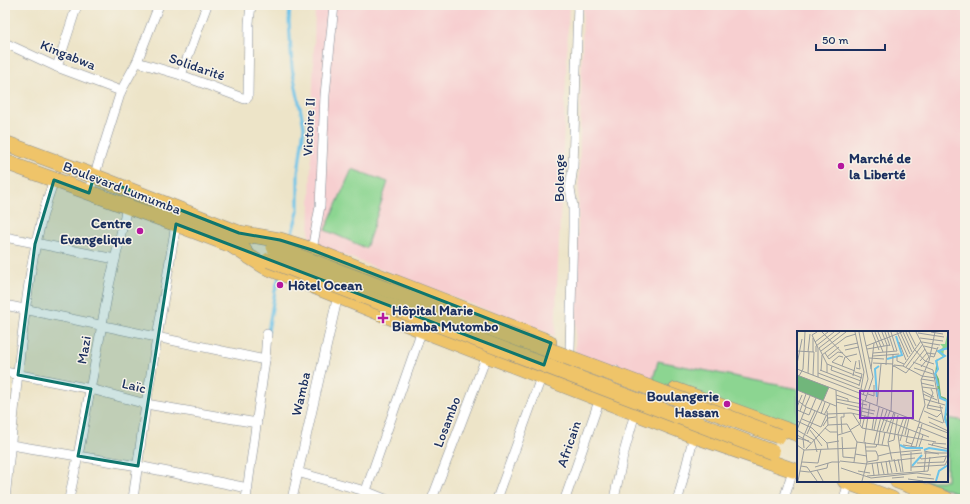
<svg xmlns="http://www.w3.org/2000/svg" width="970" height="504" font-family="Itim,sans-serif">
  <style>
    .built { fill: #f7cfd0 }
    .green { fill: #8cd591; stroke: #548278 }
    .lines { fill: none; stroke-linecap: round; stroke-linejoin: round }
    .stream { stroke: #6cc3e9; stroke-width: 3 }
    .minor-casing { stroke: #848a93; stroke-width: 10 }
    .trunk-casing { stroke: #848a93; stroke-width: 16 }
    .minor { stroke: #fff; stroke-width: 9 }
    .trunk { stroke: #efc469; stroke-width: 15 }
    .trunk-bridge-casing { stroke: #848a93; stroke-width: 16; stroke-linecap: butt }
    .trunk-bridge { stroke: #efc469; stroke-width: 15 }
    .marked { fill: #0f766e; fill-opacity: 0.2; stroke: #0f766e; stroke-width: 3; stroke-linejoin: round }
    .poi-dot { fill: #b5179e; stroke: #f7f3e8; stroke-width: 1.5 }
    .labels { text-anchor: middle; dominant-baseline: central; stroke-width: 3; stroke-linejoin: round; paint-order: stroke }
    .street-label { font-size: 14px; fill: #1b2f5e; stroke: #f7f3e8 }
    .poi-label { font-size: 14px; font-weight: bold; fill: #1b2f5e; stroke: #f7f3e8; text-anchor: start }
    .inset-river { fill: none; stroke: #6cc3e9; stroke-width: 2 }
    .inset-road { fill: none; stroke: #999c9e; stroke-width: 1 }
    .view { fill: #7b2cbf; fill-opacity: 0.15; stroke: #7b2cbf; stroke-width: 2 }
    .inset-edge { fill: none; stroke: #1b2f5e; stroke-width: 2 }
  </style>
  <rect width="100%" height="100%" fill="#f7f3e8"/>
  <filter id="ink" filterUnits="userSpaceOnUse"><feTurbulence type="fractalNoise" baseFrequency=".025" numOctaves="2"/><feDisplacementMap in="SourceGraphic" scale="8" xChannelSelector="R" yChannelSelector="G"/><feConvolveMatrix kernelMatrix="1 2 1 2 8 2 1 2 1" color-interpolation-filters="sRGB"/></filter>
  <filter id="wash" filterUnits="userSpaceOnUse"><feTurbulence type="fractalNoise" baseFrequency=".012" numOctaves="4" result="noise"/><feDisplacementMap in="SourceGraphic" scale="16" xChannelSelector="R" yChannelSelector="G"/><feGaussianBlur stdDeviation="0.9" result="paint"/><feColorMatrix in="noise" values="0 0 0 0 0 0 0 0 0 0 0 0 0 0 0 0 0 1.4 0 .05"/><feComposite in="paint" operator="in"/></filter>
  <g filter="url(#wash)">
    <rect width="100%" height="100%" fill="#ede4c8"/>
    <g class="built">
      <path d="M315 5H569L555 336 309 242Z"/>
      <path d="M583 5H965V498L918 481H947V332H798V437L575 353Z"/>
    </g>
    <g class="green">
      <path d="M352 169 388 182 366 248 325 230Z"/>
      <path d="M658 361 798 389V435L652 383Z"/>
      <path d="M947 418 965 421V496L924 481H947Z"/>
    </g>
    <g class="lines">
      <g class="stream">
        <path d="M290 5 289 21 292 68 304 127 298 173V212L290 240"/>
        <path d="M268 331 275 291 279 277"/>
      </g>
    </g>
  </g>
  <g filter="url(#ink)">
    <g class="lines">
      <defs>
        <g id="minor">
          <path d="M5 43 57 67 121 91"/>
          <path d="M137 62 181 75 245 99 248 97 249 23 251 5"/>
          <path d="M57 67 77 5"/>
          <path d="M181 75 207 5"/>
          <path d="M89 193 121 91 137 62 159 5"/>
          <path d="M5 237 115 259"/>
          <path d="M312 250 320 206 325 95 334 5"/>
          <path d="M5 305 265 360"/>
          <path d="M569 361 570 351 573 227V207L570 188 573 167 578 5"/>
          <path d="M5 372 91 389 146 404 257 423"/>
          <path d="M5 444 138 466 248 488"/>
          <path d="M297 472 365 491 385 499"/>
          <path d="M5 499C10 450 15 402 20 353 27 295 33 236 54 180"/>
          <path d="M69 499 78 456 109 286 127 207"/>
          <path d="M133 499 146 404 176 224"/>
          <path d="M246 499 265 360 267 334"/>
          <path d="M292 499 338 295"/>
          <path d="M363 499 422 330"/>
          <path d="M432 499 487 355"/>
          <path d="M497 499 538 386 551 346"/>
          <path d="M565 499 597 407 615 370"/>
          <path d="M614 499 623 456 635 413"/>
          <path d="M678 499 692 443V435"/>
          <path d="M784 499 793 470"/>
          <path d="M844 499 849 482"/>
        </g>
        <g id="trunk">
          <path d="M5 143 94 176 249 237"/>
          <path d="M5 162 176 224 244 250"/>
          <path d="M239 233 280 240 312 250 549 342"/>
          <path d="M234 247 264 266 422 330 692 435 793 470 798 471"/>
          <path d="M676 390 798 434"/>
          <path d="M845 481 892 499"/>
          <path d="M897 481 946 499"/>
        </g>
      </defs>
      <use href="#minor" class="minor-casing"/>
      <use href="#trunk" class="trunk-casing"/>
      <use href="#minor" class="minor"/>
      <use href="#trunk" class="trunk"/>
      <defs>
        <g id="trunk-bridge">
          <path d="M274 247 778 436"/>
          <path d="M269 260 772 452"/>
        </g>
      </defs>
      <use href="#trunk-bridge" class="trunk-bridge-casing"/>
      <use href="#trunk-bridge" class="trunk-bridge"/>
    </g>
  </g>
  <path class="marked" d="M94 176 239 233 280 240 312 250 551 343 544 365 176 224 138 466 78 456 91 389 18 375 35 244 54 180 89 193Z"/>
  <g class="poi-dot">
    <circle cx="841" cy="166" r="4"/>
    <circle cx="140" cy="231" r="4"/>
    <circle cx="280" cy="285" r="4"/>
    <path d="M381 312h4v4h4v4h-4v4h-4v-4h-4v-4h4z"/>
    <circle cx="727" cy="404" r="4"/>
  </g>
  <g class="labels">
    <g class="street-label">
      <text transform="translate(68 55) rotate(22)">Kingabwa</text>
      <text transform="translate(197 67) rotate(19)">Solidarité</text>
      <text transform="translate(309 127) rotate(-87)">Victoire II</text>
      <text transform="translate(559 178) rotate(-90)">Bolenge</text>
      <text transform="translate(122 188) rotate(21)">Boulevard Lumumba</text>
      <text transform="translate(84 350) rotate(-80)">Mazi</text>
      <text transform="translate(134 386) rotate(14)">Laïc</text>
      <text transform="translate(301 394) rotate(-77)">Wamba</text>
      <text transform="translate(447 422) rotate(-69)">Losambo</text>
      <text transform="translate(569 444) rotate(-71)">Africain</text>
    </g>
    <g class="poi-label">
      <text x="849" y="158">Marché de<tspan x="849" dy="16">la Liberté</tspan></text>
      <text x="132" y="223" text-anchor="end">Centre<tspan x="132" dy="16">Evangelique</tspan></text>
      <text x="288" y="285">Hôtel Ocean</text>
      <text x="392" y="310">Hôpital Marie<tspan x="392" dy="16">Biamba Mutombo</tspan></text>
      <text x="719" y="396" text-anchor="end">Boulangerie<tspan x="719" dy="16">Hassan</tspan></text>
    </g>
  </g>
  <g transform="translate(797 331)">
    <rect width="151" height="151" fill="#ede4c8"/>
    <path d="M150 4 151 19 147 18 146 26 141 21 146 16 143 13H148Z" fill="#8cd591"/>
    <path d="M140 27 141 36 139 42 142 48 144 65 149 67 151 71V83L149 85 151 97 147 86 150 81 149 70 142 66 138 43ZM0 44 32 56 26 70 0 59Z" fill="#71b67b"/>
    <path class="inset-river" d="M90 28 105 24 99 5M141 55 138 43 141 38 139 30 148 25 141 20 151 17M141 58 143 67 150 70 148 88 151 97M80 66 78 38 82 35M103 114 109 117H126M127 119 132 117 151 120M115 135 125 124M139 150 142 140 151 134"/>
    <path class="inset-road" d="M20 1 15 4 21 17V46M25 1 54 31M58 1 67 41 64 58M62 1 71 48 66 64M66 1 76 46 68 70M75 1 82 19M78 1 86 21M81 1 87 15M85 1 90 14 89 34M88 1 93 15M91 1 97 20M100 1 111 26M103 1 113 23M106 1 115 21M109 1 117 18 128 30 137 33M112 1 119 15M119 1 132 26M134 1 146 3M121 2 147 6M123 7 146 10M18 11 31 1M102 11 109 29M125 11 143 14M47 15 61 12M69 15 105 1M127 15 140 18M70 18 93 14M48 19 62 16M0 20 17 21M24 20 49 1M11 21 13 3M16 21V7M19 21V15L37 1M28 22 32 28 41 21 46 22M76 22 100 20 94 1M90 24 102 23M76 25 90 24M100 25V30L107 33M133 25 137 26 141 16M30 26 42 16M46 26 42 25 35 31 58 40M72 27 87 28M123 30 130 22 138 23M116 31 136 39M76 32 96 33M0 33 5 8M30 33 65 47M35 35 34 39 64 50M45 35 48 26 60 23M97 35 109 42 128 18M106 35 124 10M96 36 97 34 106 35 125 45 139 47M109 36 126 13M124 36 132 26M59 37 63 38 62 29M117 37 136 43M0 38 70 65M74 38 77 12M23 39 62 54M136 39 142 73M24 40 25 24 49 6 59 3M58 41 65 43 62 55M11 42 12 21M21 42 68 60M30 42V33L22 17 43 1M0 44 151 102M16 44 17 21M2 45 6 38 8 1M56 45 59 30M124 48 137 50M124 52 137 55M125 56 141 58M134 58 136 62 130 77 144 80M0 59 39 75M39 59 42 150M126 60 137 66M71 63 77 65V54M126 63 140 69M39 64 51 68V70M39 68 70 74M127 68 148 74M0 69 9 76 31 85M26 70 32 56M39 71 78 80M80 74 84 33M130 74 146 77M143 74 147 92M0 76 5 64M8 76 13 65M50 77 77 83M0 79 12 84 14 79M14 79 19 67M3 80 9 63M30 80 31 94M127 80 140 86 144 82M20 81 25 70M94 81 96 24M24 83 28 71M30 83 54 82 77 87M56 83 65 97 139 111M27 84 33 73M80 86 132 106M131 86 146 92M5 88 24 96 29 85M0 90 15 97 30 112 31 118M122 90 128 74 124 49 132 30 138 1M132 91 151 100M50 93 60 111M31 94 50 93M11 95 18 80M26 95 31 87 39 86M121 96 151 108M28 97 33 101H40M65 97 68 84M112 98 109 111 115 113M0 99 17 109 20 121M0 99 9 76M13 99 25 115M53 99 63 93 66 70M75 99 77 86M77 99 82 76M83 100 90 79M86 100 93 80M90 101 97 81M45 102 44 86H47V82M10 103 20 81M0 104 14 112M41 104 54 100M108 104 112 87M45 106 46 126 58 127M0 107 12 110M103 110 110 86M60 111 92 115M67 111 73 72M91 111 97 109 101 84M30 112 42 110M77 113 86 78M131 113 151 118M0 114 7 119 59 117M81 114 83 100M85 114 88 101M106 114 119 116 125 93M135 115 136 112 149 113M69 116H79L80 113M114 116 123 90M122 116 126 104M7 117 6 107 11 95M9 118 31 94M69 120H79L81 125V129L70 131M127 120 142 123M93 122 124 119M127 122H151M58 123 70 125M104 124 125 122M81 125 93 122M123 126 124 128 151 125M97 128 100 141M101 128 104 141M92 129 95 142M95 129 91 111 98 82M43 130 70 133 118 127M89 130 91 143M5 131 21 132 24 118M57 131 60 111M80 131 82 144M84 131 87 143M75 132 77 144M120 132 147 131 149 126M4 135 10 136 20 150M18 136 35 131H43M114 136 148 134 151 128M44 137 74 147 120 142M20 139 26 150M3 140 12 141 30 137 31 132M61 140 73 142M114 140V121M106 141 101 103 107 86M127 141 129 120M120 142 134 144M70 145 131 140 133 126M120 146 137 148M95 147 107 146M111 148 126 150M1 150 7 119M65 150 70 131 68 111"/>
    <path class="view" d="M63 60H116V87H63Z"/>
    <rect width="151" height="151" class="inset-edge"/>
  </g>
  <rect width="970" height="504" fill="none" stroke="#f7f3e8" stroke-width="20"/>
  <path d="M816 44v6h69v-6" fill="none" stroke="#1b2f5e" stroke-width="2"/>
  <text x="822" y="44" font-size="12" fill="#1b2f5e" stroke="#f7f3e8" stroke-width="3" paint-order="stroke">50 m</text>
</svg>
